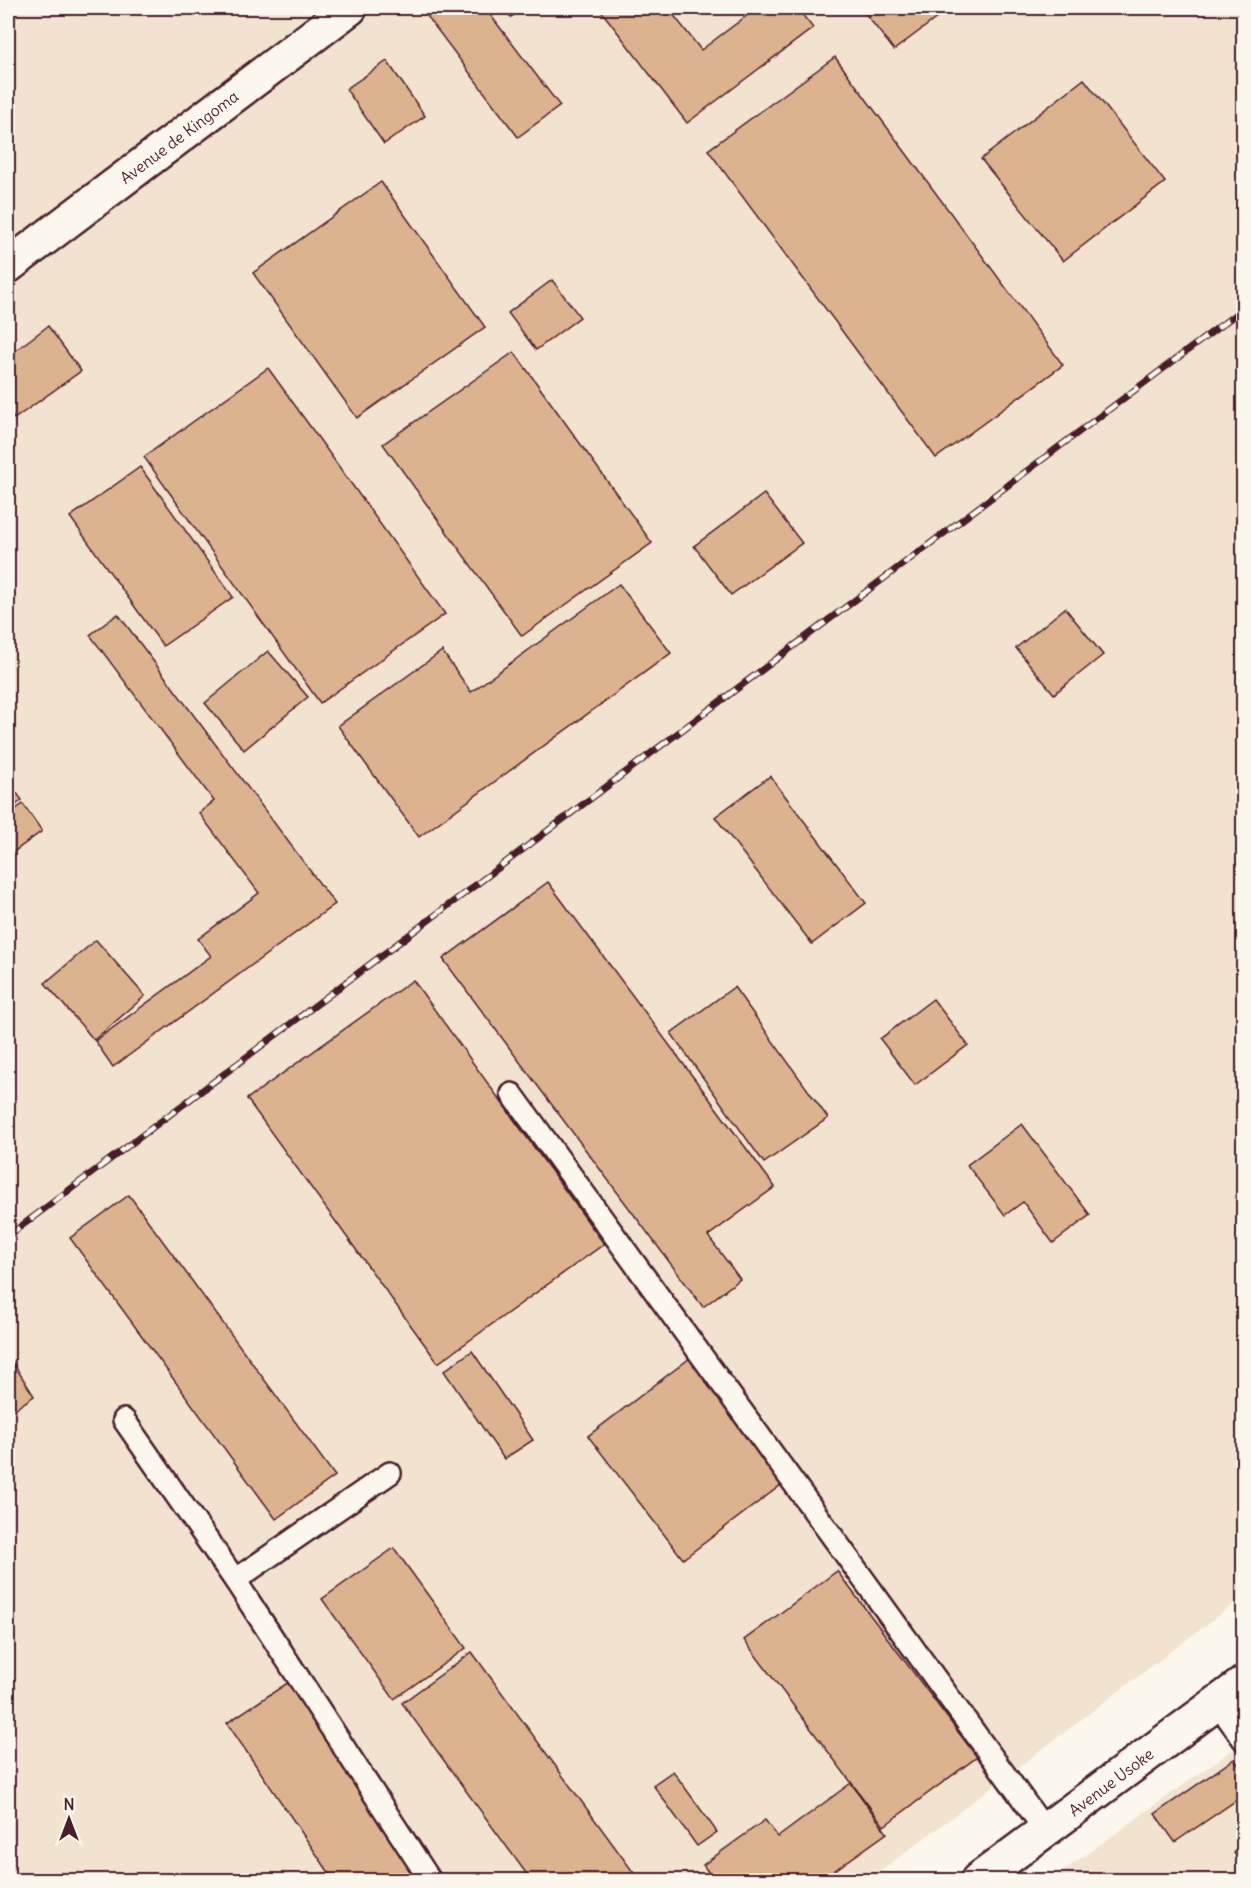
<svg xmlns="http://www.w3.org/2000/svg" width="1251" height="1888" font-family="Delius,sans-serif">
  <style>
    .built { fill: #f2e2d0 }
    .building { fill: #ddb28e; stroke: #4a1f2b; stroke-width: 1.5 }
    .lines { fill: none; stroke-linecap: round; stroke-linejoin: round }
    .lane-casing { stroke: #4a1f2b; stroke-width: 26 }
    .secondary-casing { stroke: #4a1f2b; stroke-width: 38 }
    .lane { stroke: #fbf7ec; stroke-width: 21 }
    .secondary { stroke: #fbf7ec; stroke-width: 33 }
    .rail-casing { stroke: #4a1f2b; stroke-width: 7 }
    .rail { stroke: #fbf7ec; stroke-width: 4.5; stroke-dasharray: 14; stroke-linecap: butt }
    .labels { text-anchor: middle; dominant-baseline: central; stroke-width: 4.5; stroke-linejoin: round; paint-order: stroke }
    .street-label { font-size: 16px; fill: #4a1f2b; stroke: #fbf7ec }
  </style>
  <rect width="100%" height="100%" fill="#fbf7ec"/>
  <filter id="ink" filterUnits="userSpaceOnUse"><feTurbulence type="fractalNoise" baseFrequency=".0167" numOctaves="2"/><feDisplacementMap in="SourceGraphic" scale="12" xChannelSelector="R" yChannelSelector="G"/><feConvolveMatrix kernelMatrix="1 2 1 2 8 2 1 2 1" color-interpolation-filters="sRGB"/></filter>
  <g filter="url(#ink)">
    <g class="built">
      <path d="M8 8H1243V1597L869 1880H8Z"/>
      <path d="M1243 1742V1880H1051Z"/>
    </g>
    <g class="building">
      <path d="M438 8H485L560 106 518 137 427 16Z"/>
      <path d="M503 8H524L511 17Z"/>
      <path d="M599 8H668L701 50 757 8H797L813 28 687 123Z"/>
      <path d="M861 8H950L894 50Z"/>
      <path d="M835 57 1063 365 936 458 708 150Z"/>
      <path d="M387 61 425 116 384 144 346 89Z"/>
      <path d="M1084 79 1165 182 1063 261 981 159Z"/>
      <path d="M381 182 485 327 357 418 253 273Z"/>
      <path d="M552 280 580 317 536 350 508 313Z"/>
      <path d="M48 326 81 371 14 419 8 411V356Z"/>
      <path d="M514 352 652 543 522 636 383 444Z"/>
      <path d="M268 368 445 614 320 703 144 457Z"/>
      <path d="M140 467 233 597 163 646 70 517Z"/>
      <path d="M764 494 802 543 731 595 694 546Z"/>
      <path d="M619 584 671 653 419 837 338 726 442 651 471 692Z"/>
      <path d="M1065 608 1103 655 1054 694 1016 648Z"/>
      <path d="M118 614 335 904 113 1067 95 1041 211 956 198 939 259 893 199 813 214 801 90 635Z"/>
      <path d="M268 651 308 697 244 750 205 703Z"/>
      <path d="M770 776 866 903 812 944 715 817Z"/>
      <path d="M8 781 22 800 8 811Z"/>
      <path d="M23 804 42 831 8 856V815Z"/>
      <path d="M548 882 775 1187 708 1236 740 1279 703 1307 443 959Z"/>
      <path d="M96 940 145 996 94 1040 45 983Z"/>
      <path d="M413 980 604 1244 438 1363 247 1099Z"/>
      <path d="M734 987 828 1118 764 1163 671 1033Z"/>
      <path d="M933 999 968 1045 915 1085 880 1039Z"/>
      <path d="M1022 1124 1090 1215 1053 1243 1023 1202 1005 1215 967 1165Z"/>
      <path d="M129 1195 335 1476 276 1519 70 1238Z"/>
      <path d="M472 1351 533 1440 504 1459 444 1371Z"/>
      <path d="M8 1355 34 1396 15 1409 8 1397Z"/>
      <path d="M690 1358 785 1482 683 1559 588 1436Z"/>
      <path d="M394 1548 466 1648 394 1699 322 1599Z"/>
      <path d="M837 1571 977 1757 884 1826 744 1640Z"/>
      <path d="M472 1652 639 1880H531L402 1703Z"/>
      <path d="M292 1680 428 1880H334L227 1723Z"/>
      <path d="M1234 1759 1244 1772V1795L1175 1842 1155 1814Z"/>
      <path d="M673 1771 717 1832 697 1846 653 1785Z"/>
      <path d="M851 1783 887 1833 821 1880H714L703 1865 765 1820 778 1837Z"/>
      <path d="M1244 1845V1864L1234 1853Z"/>
    </g>
    <g class="lines">
      <defs>
        <g id="lane">
          <path d="M512 1094 1045 1830"/>
          <path d="M124 1420 235 1580 430 1880"/>
          <path d="M235 1580 390 1473"/>
          <path d="M1217 1703 1244 1740"/>
        </g>
        <g id="secondary">
          <path d="M8 266 350 8"/>
          <path d="M978 1880 1244 1683"/>
        </g>
      </defs>
      <use href="#lane" class="lane-casing"/>
      <use href="#secondary" class="secondary-casing"/>
      <use href="#lane" class="lane"/>
      <use href="#secondary" class="secondary"/>
      <defs>
        <path id="rail" d="M8 1236 1244 308"/>
      </defs>
      <use href="#rail" class="rail-casing"/>
      <use href="#rail" class="rail"/>
    </g>
  </g>
  <g class="labels">
    <g class="street-label">
      <text transform="translate(179 137) rotate(-37)">Avenue de Kingoma</text>
      <text transform="translate(1111 1782) rotate(-37)">Avenue Usoke</text>
    </g>
  </g>
  <rect width="1251" height="1888" fill="none" stroke="#fbf7ec" stroke-width="30"/>
  <rect x="15" y="15" width="1221" height="1858" fill="none" stroke="#4a1f2b" stroke-width="2" filter="url(#ink)"/>
  <g transform="translate(69 1819)" stroke="#fbf7ec" stroke-width="4.5" paint-order="stroke">
  <path d="M0-4.5L10 22L0 15L-10 22Z" fill="#4a1f2b"/>
  <text y="-9" font-size="16" font-weight="bold" text-anchor="middle" fill="#4a1f2b">N</text>
  </g>
</svg>
